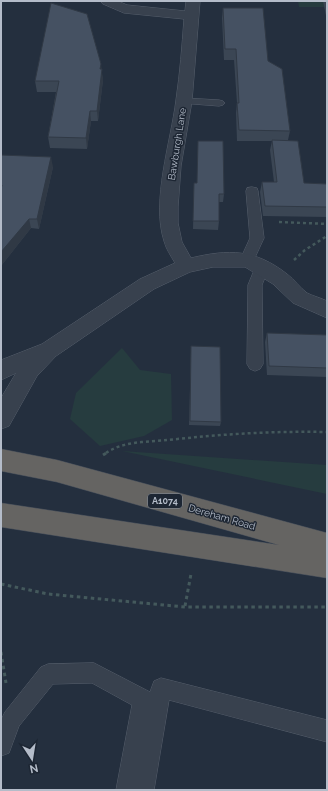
<svg xmlns="http://www.w3.org/2000/svg" width="328" height="791" font-family="Raleway,sans-serif">
  <style>
    .green { fill: #263c3f }
    .lines { fill: none; stroke-linecap: round; stroke-linejoin: round }
    .service-casing { stroke: #565f6c; stroke-width: 1 }
    .minor-casing { stroke: #565f6c; stroke-width: 1 }
    .trunk-casing { stroke: #434c59; stroke-width: 1 }
    .path-far1 { stroke: #44595c; stroke-width: 2.5; stroke-dasharray: 3 3; stroke-linecap: butt }
    .path { stroke: #44595c; stroke-width: 3; stroke-dasharray: 3.5 3.5; stroke-linecap: butt }
    .service { fill: #38414e; fill-rule: evenodd }
    .minor { fill: #38414e; fill-rule: evenodd }
    .trunk { fill: #656462; fill-rule: evenodd }
    .wall { fill: #3b4654 }
    .shaded-wall { fill: #303945 }
    .building { fill: #455162; stroke: #303945 }
    .labels { text-anchor: middle; dominant-baseline: central; stroke-width: 3; stroke-linejoin: round; paint-order: stroke }
    .shield { fill: #1d2633; stroke: #878f9c; stroke-width: 1 }
    .shield-label { font-size: 9px; font-weight: bold; fill: #b4bcc9 }
    .street-label { font-size: 10px; fill: #b4bcc9; stroke: #1d2633 }
  </style>
  <rect width="100%" height="100%" fill="#242f3e"/>
  <g class="green">
    <path d="M298 1H327V7H299Z"/>
    <path d="M122 348 140 370 171 374 172 420 144 436 100 446 70 419 76 393Z"/>
    <path d="M122 451 327 465V494Z"/>
  </g>
  <g class="lines">
    <defs>
      <g id="service">
        <path d="M184 98 219 100 223 101 225 103 223 105 219 106 180 103 178 101 180 99Z"/>
        <path d="M252 187 257 188 258 191 264 238 252 264 247 265 242 264 240 260 250 238 246 191 247 188Z"/>
        <path d="M262 262 267 263 269 267 262 285 263 364 260 369 255 371 250 369 247 364 248 285 257 263Z"/>
        <path d="M94 663 150 692 154 681 161 678 327 720V742L169 700 154 790H116L132 705 92 683 53 684 19 726 9 753 1 756V720L5 712 41 667 48 664Z"/>
      </g>
      <path id="minor" d="M101 1H118L127 5 185 11 186 1H200L192 101 181 166 178 207V223L182 242 191 258C229 249 255 249 287 274 294 279 300 288 307 293 313 296 321 298 327 301V318L293 303 273 284 245 267H213L190 272 154 289 56 356 37 376 9 426 1 429V398L16 373 1 380V360L42 344 140 279 175 263C171 256 166 249 164 241 151 201 171 141 176 100 180 73 182 46 184 19L124 13 103 4Z"/>
      <path id="trunk" d="M1 449 57 460 327 533V578L1 527V503L279 545 57 482 1 471Z"/>
    </defs>
    <use href="#service" class="service-casing"/>
    <use href="#minor" class="minor-casing"/>
    <use href="#trunk" class="trunk-casing"/>
    <g class="path-far1">
      <path d="M279 222 327 224"/>
      <path d="M294 260 305 250 327 236"/>
      <path d="M106 453C123 441 148 442 168 440 223 434 272 431 327 432"/>
    </g>
    <g class="path">
      <path d="M103 455 108 452"/>
      <path d="M1 584 48 594 185 607H327"/>
      <path d="M185 606 191 574"/>
      <path d="M1 652 6 683"/>
    </g>
    <use href="#service" class="service"/>
    <use href="#minor" class="minor"/>
    <use href="#trunk" class="trunk"/>
  </g>
  <g class="wall">
    <path d="M323 1H327V21Z"/>
    <path d="M223 8 268 61 290 131 288 140 304 183 327 184V217L263 216 260 192 262 182H274L270 150 272 141H237L236 113 237 103 234 60H224L222 18Z"/>
    <path d="M101 69 103 80 98 121H91L87 149 50 148 48 137 56 92H37L35 81Z"/>
    <path d="M198 149 224 194 223 202H219V221L218 230 193 229 194 183H197Z"/>
    <path d="M1 155 53 167 39 229 31 228 1 266Z"/>
    <path d="M267 333 327 335V377L267 375 265 342Z"/>
    <path d="M191 351 221 422 220 426 189 425Z"/>
  </g>
  <g class="shaded-wall">
    <path d="M101 64 103 80 98 121 97 111Z"/>
    <path d="M90 111 91 121 87 149 86 138Z"/>
    <path d="M51 157 53 167 39 229 37 219Z"/>
    <path d="M29 219 31 228 1 266V252Z"/>
  </g>
  <g class="building">
    <path d="M51 3 87 14 101 64 100 69H102L97 111H90L86 138 48 137 59 81H35Z"/>
    <path d="M223 8H263L268 61 282 69 290 131 239 130 237 103H239L236 49H225Z"/>
    <path d="M272 140 298 141 304 183 327 184V207L265 206 262 182H277Z"/>
    <path d="M198 141H223L224 194H219V221H193L194 183H197Z"/>
    <path d="M1 155 51 157 37 219H29L1 252V189L2 185H1Z"/>
    <path d="M267 333 327 335V368L269 366Z"/>
    <path d="M191 346 220 347 221 422 190 421Z"/>
  </g>
  <g class="labels">
    <rect class="shield" x="148" y="494" width="34" height="14" rx="3"/>
    <g class="shield-label">
      <text x="165" y="501">A1074</text>
    </g>
    <g class="street-label">
      <text transform="translate(177 144) rotate(-81)">Bawburgh Lane</text>
      <text transform="translate(222 517) rotate(16)">Dereham Road</text>
    </g>
  </g>
  <rect width="328" height="791" fill="none" stroke="#b4bcc9" stroke-width="4"/>
  <g transform="translate(32 759) rotate(168)" stroke="#1d2633" stroke-width="3" paint-order="stroke">
  <path d="M0-3L7 15L0 10L-7 15Z" fill="#b4bcc9"/>
  <text y="-6" font-size="11" font-weight="bold" text-anchor="middle" fill="#b4bcc9">N</text>
  </g>
</svg>
